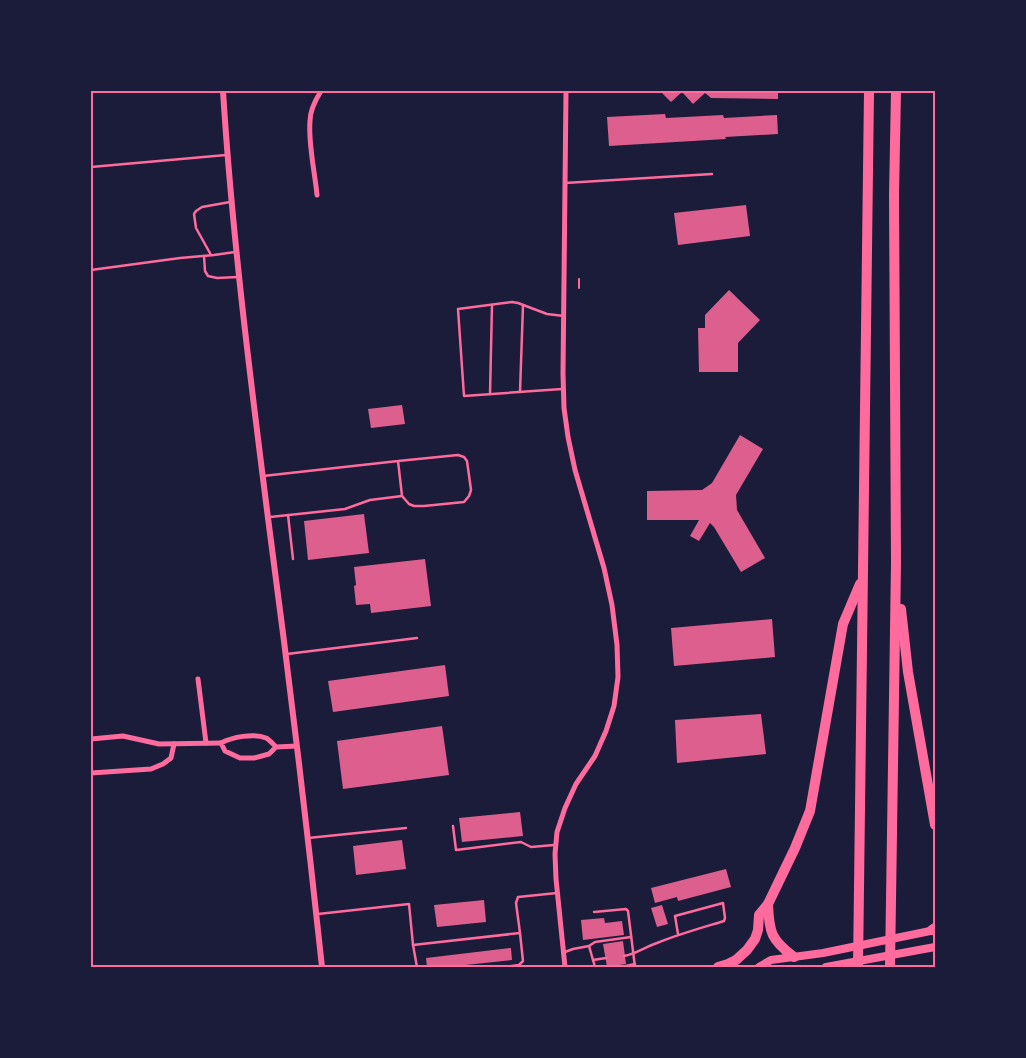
<svg xmlns="http://www.w3.org/2000/svg" width="1026" height="1058" font-family="'Roboto Condensed',sans-serif">
  <style>
    .building { fill: #dd5f8e }
    .lines { fill: none; stroke-linecap: round; stroke-linejoin: round }
    .path { stroke: #ff6b9d; stroke-width: 2 }
    .service { stroke: #ff6b9d; stroke-width: 2.5 }
    .minor { stroke: #ff6b9d; stroke-width: 5 }
    .tertiary { stroke: #ff6b9d; stroke-width: 6 }
    .secondary { stroke: #ff6b9d; stroke-width: 8 }
    .motorway { stroke: #ff6b9d; stroke-width: 10 }
    .neatline { fill: none; stroke: #ff6b9d; stroke-width: 2 }
  </style>
  <rect width="100%" height="100%" fill="#1b1b3a"/>
  <g class="building">
    <path d="M660 91H778V99L711 98 705 93 693 104 682 92 671 102Z"/>
    <path d="M665 114 666 118 723 115 724 118 777 115 778 134 725 137 726 139 609 146 607 117Z"/>
    <path d="M746 205 750 236 678 245 674 213Z"/>
    <path d="M729 290 760 320 738 343V372H699L698 328H705V315Z"/>
    <path d="M402 405 405 424 371 428 368 409Z"/>
    <path d="M740 435 763 449 736 495 737 510 765 558 741 572 714 527 710 523 699 541 690 536 699 520H647V491L702 490 712 483Z"/>
    <path d="M364 514 369 553 308 560 304 521Z"/>
    <path d="M425 559 431 606 371 613 370 604 356 605 354 586 356 585 354 567Z"/>
    <path d="M772 619 775 657 674 666 671 628Z"/>
    <path d="M445 665 449 696 333 712 328 681Z"/>
    <path d="M761 714 766 754 677 763 675 720Z"/>
    <path d="M442 726 449 775 343 789 337 741Z"/>
    <path d="M520 812 523 836 462 842 459 818Z"/>
    <path d="M402 840 406 869 356 875 353 846Z"/>
    <path d="M726 869 731 887 678 901 677 897 655 903 651 888Z"/>
    <path d="M484 900 486 922 437 927 434 905Z"/>
    <path d="M662 905 668 924 657 927 651 908Z"/>
    <path d="M604 918 605 923 622 921 624 935 583 940 581 920Z"/>
    <path d="M623 941 626 964 607 967 603 944Z"/>
    <path d="M511 948 512 960 447 967H427L426 958Z"/>
  </g>
  <g class="lines">
    <path class="path" d="M579 279V288"/>
    <g class="service">
      <path d="M91 167 226 155"/>
      <path d="M565 183 712 174"/>
      <path d="M211 255 196 228 194 214 196 211 202 207 230 202"/>
      <path d="M204 256 205 271 208 276 217 278 238 277"/>
      <path d="M91 270 180 258 214 255 235 252"/>
      <path d="M562 389 464 396 458 309 512 302 518 303 547 314 564 316"/>
      <path d="M520 392 523 305"/>
      <path d="M490 394 492 305"/>
      <path d="M263 476 398 461 458 455 464 457 467 461 471 490 469 496 464 502 424 506H414L409 504 402 496 398 461"/>
      <path d="M288 515 293 559"/>
      <path d="M270 517 345 509 370 500 402 496"/>
      <path d="M287 654 417 638"/>
      <path d="M453 826 456 850 521 842 531 847 554 845"/>
      <path d="M308 838 406 828"/>
      <path d="M594 912 626 909 628 911 635 967"/>
      <path d="M318 914 409 904 413 945 417 967"/>
      <path d="M520 933 516 903 518 897 557 893"/>
      <path d="M413 945 520 933 523 961 519 965 504 967"/>
      <path d="M589 946 595 942 631 937"/>
      <path d="M565 952 573 949 589 946 595 967"/>
      <path d="M624 956C636 954 645 947 657 943 679 934 701 928 724 921L725 918 723 903 675 916 678 934"/>
      <path d="M593 960 606 958"/>
      <path d="M621 967 635 964"/>
    </g>
    <g class="minor">
      <path d="M317 195C315 173 308 143 310 121 310 111 316 99 321 91"/>
      <path d="M198 679 206 743"/>
      <path d="M91 739 123 736 159 744 221 743"/>
      <path d="M276 747 269 754 254 758H240L225 751 221 743C232 737 254 733 266 738 270 740 273 744 276 747L297 746"/>
      <path d="M91 773 151 769 163 764 171 758 174 744"/>
      <path d="M565 967 556 879 555 854 557 832 565 808 576 784 595 756 606 731 614 706 618 677 617 645 612 605 604 568 575 470 568 437 564 408 563 374 566 91"/>
    </g>
    <path class="tertiary" d="M223 91C232 234 250 376 268 518 288 668 306 817 322 967"/>
    <g class="secondary">
      <path d="M759 967 771 960 823 953 935 930"/>
      <path d="M826 967 935 947"/>
    </g>
    <g class="motorway">
      <path d="M901 609 908 672 935 825"/>
      <path d="M768 904C769 932 771 940 794 957"/>
      <path d="M932 930 935 928"/>
      <path d="M718 967 728 964 736 960 747 950 755 939 758 930 759 915 768 904 795 848 810 811 843 624 860 584"/>
      <path d="M858 967 869 91"/>
      <path d="M890 967 896 563 894 195 896 91"/>
    </g>
  </g>
  <rect width="1026" height="1058" fill="none" stroke="#1b1b3a" stroke-width="185"/>
  <rect x="92" y="92" width="842" height="874" class="neatline"/>
</svg>
